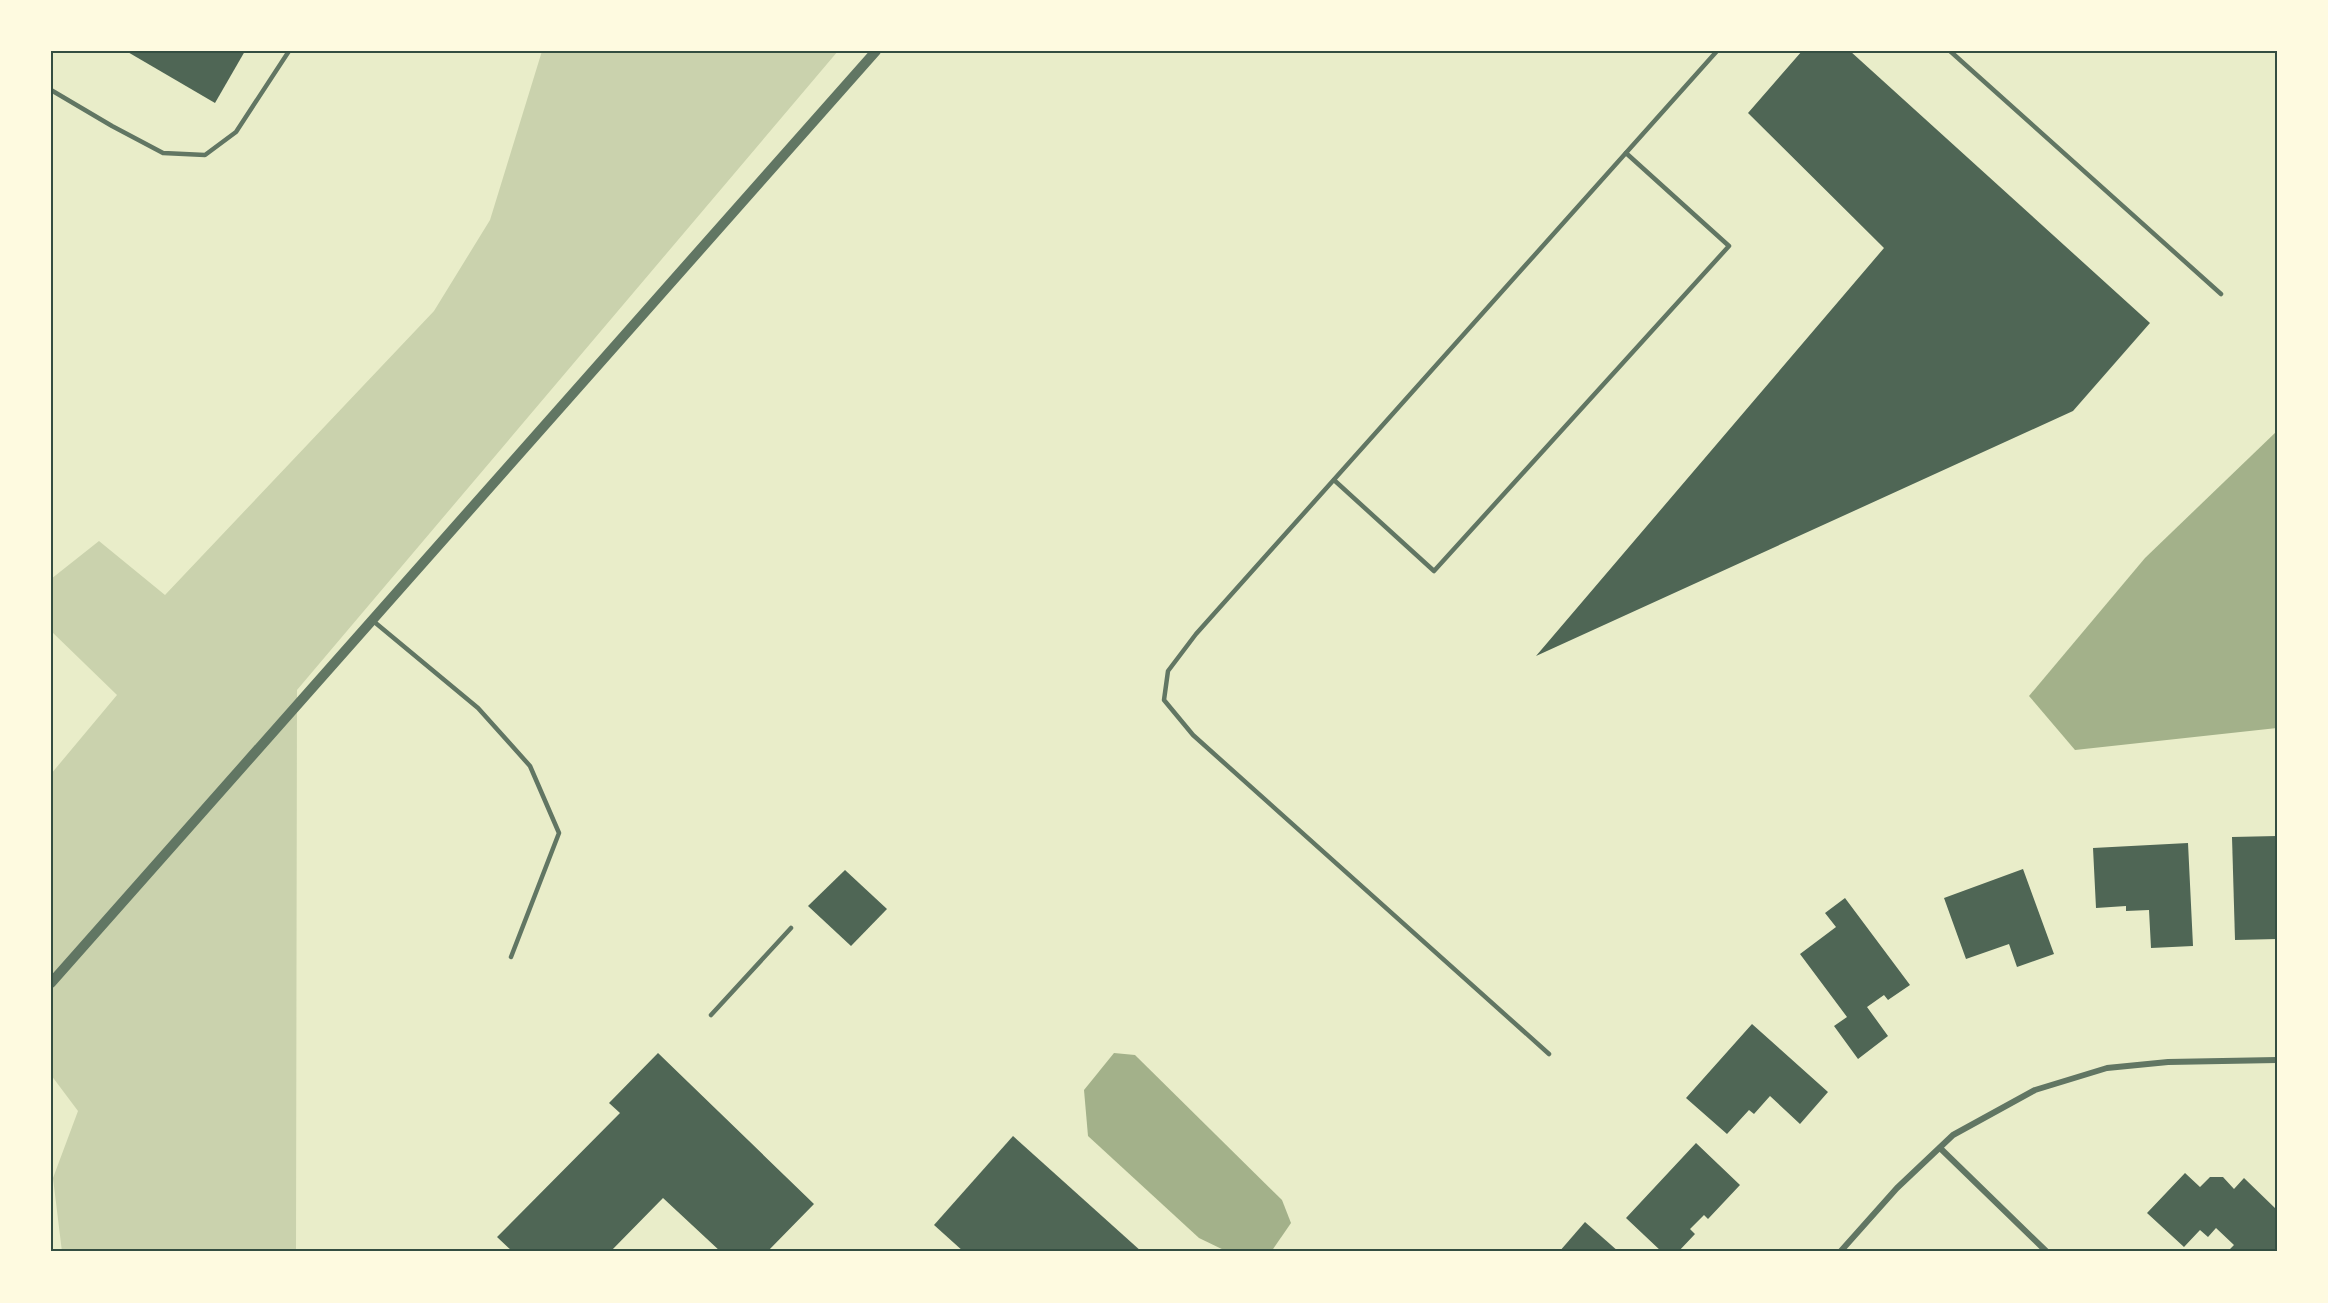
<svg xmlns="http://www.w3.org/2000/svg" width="2328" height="1303" font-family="'Titillium Web',sans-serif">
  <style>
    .green { fill: #cad2ad }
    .water { fill: #a3b18a }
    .building { fill: #4f6655 }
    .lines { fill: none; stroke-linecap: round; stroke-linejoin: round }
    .service { stroke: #617663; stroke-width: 4.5 }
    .minor { stroke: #617663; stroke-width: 6 }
    .tertiary { stroke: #617663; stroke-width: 10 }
    .neatline { fill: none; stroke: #344e41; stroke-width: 2 }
  </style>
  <rect width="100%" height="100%" fill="#e9edc9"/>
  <path class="green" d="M542 51H838L297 690 296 1252H62L53 1178 78 1111 51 1075V774L117 695 51 631V579L99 541 165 595 434 311 490 220Z"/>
  <g class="water">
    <path d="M2277 431V728L2075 750 2029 696 2145 558Z"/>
    <path d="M1114 1053 1135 1055 1282 1200 1291 1223 1271 1252H1228L1199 1238 1088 1136 1084 1090Z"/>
  </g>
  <g class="building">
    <path d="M126 51H245L215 103Z"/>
    <path d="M1802 51H1850L2150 323 2073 411 1536 656 1884 248 1748 113Z"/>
    <path d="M2277 836V939L2235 940 2232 837Z"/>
    <path d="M2188 843 2193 946 2151 948 2149 910 2126 911V906L2096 908 2093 848Z"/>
    <path d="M2023 869 2054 954 2017 967 2009 944 1966 959 1944 898Z"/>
    <path d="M845 870 887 909 851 946 808 906Z"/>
    <path d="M1845 898 1910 985 1888 1000 1884 995 1867 1007 1888 1036 1858 1059 1834 1026 1847 1017 1800 954 1836 927 1825 913Z"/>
    <path d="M1752 1024 1828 1092 1800 1124 1770 1096 1754 1114 1749 1110 1727 1134 1686 1098Z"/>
    <path d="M658 1053 814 1204 767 1252H721L663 1198 610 1252H513L497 1237 620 1113 609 1103Z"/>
    <path d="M1013 1136 1142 1252H964L934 1225Z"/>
    <path d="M1696 1143 1740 1185 1708 1219 1704 1215 1690 1229 1695 1234 1678 1252H1662L1626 1218Z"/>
    <path d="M2185 1173 2200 1187 2210 1177H2223L2234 1189 2244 1178 2277 1210V1252H2231L2229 1250 2234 1245 2216 1228 2208 1237 2200 1230 2184 1247 2147 1213Z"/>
    <path d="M1585 1222 1619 1252H1559Z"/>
  </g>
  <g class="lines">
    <g class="service">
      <path d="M1950 51 2221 294"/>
      <path d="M51 90 112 126 163 153 205 155 236 132 289 51"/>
      <path d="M1334 480 1434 571 1729 246 1626 153"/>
      <path d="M372 620 478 708 530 766 559 833 511 957"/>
      <path d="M711 1015 791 928"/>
      <path d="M1549 1054 1193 735 1164 700 1168 671 1196 634 1717 51"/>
    </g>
    <g class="minor">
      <path d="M1940 1148 2047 1252"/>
      <path d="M1840 1252 1897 1188 1953 1135 2035 1090 2107 1068 2168 1062 2277 1060"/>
    </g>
    <path class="tertiary" d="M51 983 876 51"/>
  </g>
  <rect width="2328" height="1303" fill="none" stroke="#fefae0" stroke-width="105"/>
  <rect x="52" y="52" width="2224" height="1198" class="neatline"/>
</svg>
